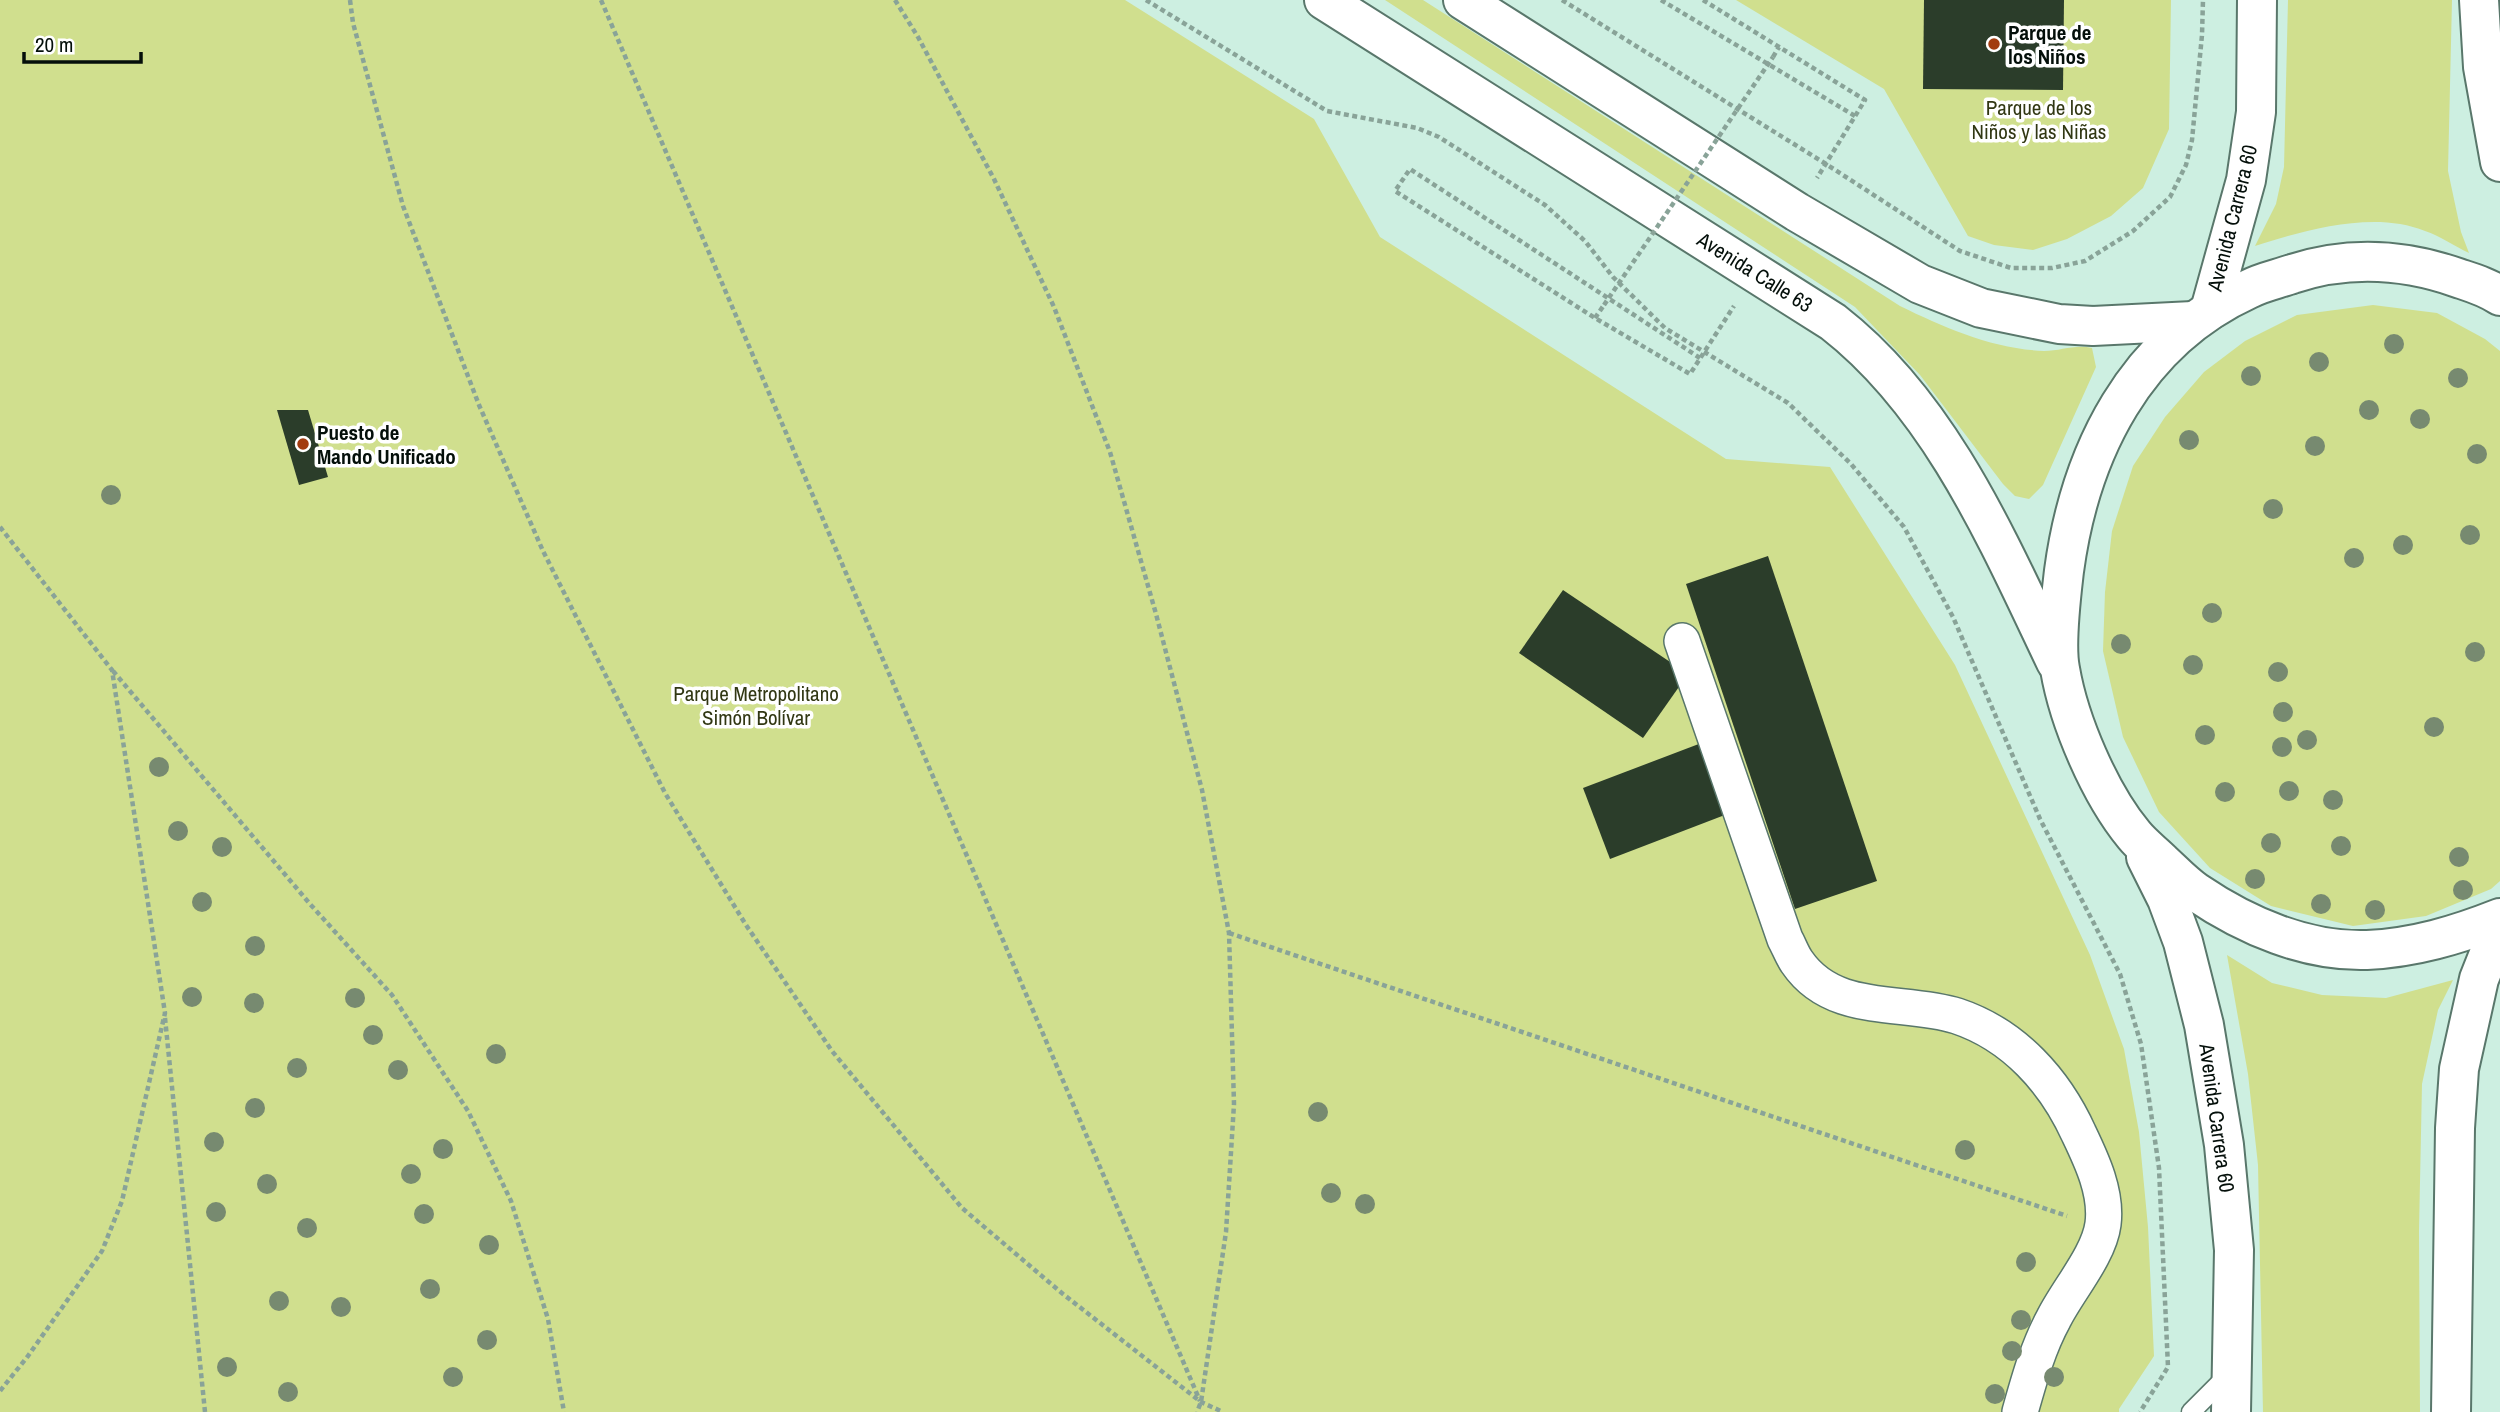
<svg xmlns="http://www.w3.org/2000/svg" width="2500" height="1412" font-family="'Archivo Narrow',sans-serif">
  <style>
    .green { fill: #d0df8e }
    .building { fill: #2b3d2a }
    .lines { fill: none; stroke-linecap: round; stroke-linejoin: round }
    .lane-casing { stroke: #59776b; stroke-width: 21 }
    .street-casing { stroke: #59776b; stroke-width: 38 }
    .secondary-casing { stroke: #59776b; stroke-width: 42 }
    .path { stroke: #89a398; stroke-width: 4.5; stroke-dasharray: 5 3.5; stroke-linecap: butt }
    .lane { stroke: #fff; stroke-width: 18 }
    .street { stroke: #fff; stroke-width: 35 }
    .secondary { stroke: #fff; stroke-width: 38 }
    .path-bridge { stroke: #89a398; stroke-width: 4.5; stroke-dasharray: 5 3.5; stroke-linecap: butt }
    .tree { fill: #778a70 }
    .poi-dot { fill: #a23c10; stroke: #fff; stroke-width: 2.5 }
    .labels { text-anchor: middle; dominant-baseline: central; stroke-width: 7; stroke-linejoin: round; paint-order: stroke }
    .poi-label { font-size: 21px; font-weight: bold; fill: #040f0a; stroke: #fff; text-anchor: start }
    .park-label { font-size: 21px; fill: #313713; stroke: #fff }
    .street-label { font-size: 21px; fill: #040f0a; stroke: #fff }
  </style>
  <rect width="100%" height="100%" fill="#cdefe1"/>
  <g class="green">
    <path d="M0 0H1125L1314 119 1380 237 1726 459 1830 467 1955 665 2090 955 2124 1049 2139 1132 2148 1227 2154 1356 2119 1409V1412H0Z"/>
    <path d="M1385 0H1423L1900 306C1945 328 1993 349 2044 351 2061 351 2075 344 2092 348L2096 367 2043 485 2029 499 2015 496 2003 484 1920 375 1855 307Z"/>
    <path d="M1736 0H2171L2169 129 2143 188 2111 216 2067 239 2033 250 1994 245 1968 236 1884 89Z"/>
    <path d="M2288 0H2452L2448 171 2461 232 2469 253C2454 246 2440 236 2425 231 2374 210 2305 230 2255 246L2276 204 2284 167Z"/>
    <path d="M2373 305 2437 313 2485 339 2500 351V881L2491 889 2426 916 2353 926 2271 906 2210 868 2159 812 2123 737 2103 651 2105 592 2112 531 2133 466 2165 417 2204 372 2245 341 2297 315Z"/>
    <path d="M2227 955 2272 983 2322 995 2386 998 2453 980 2438 1010 2422 1084 2419 1231 2420 1412H2263L2258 1165 2248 1074Z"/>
  </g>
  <g class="building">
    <path d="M1924 0H2064L2063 90 1923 89Z"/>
    <path d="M277 410H308L328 477 299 485Z"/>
    <path d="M1768 556 1877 881 1795 909 1686 584Z"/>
    <path d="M1563 590 1688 674 1643 738 1519 653Z"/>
    <path d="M1704 742 1730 813 1610 859 1583 788Z"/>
  </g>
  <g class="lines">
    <defs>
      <path id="lane" d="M2191 1412 2229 1374"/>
      <path id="street" d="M1682 641 1785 939C1789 946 1792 955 1797 962 1834 1016 1903 999 1957 1016 2014 1035 2055 1081 2079 1134 2092 1161 2107 1193 2103 1224 2099 1255 2068 1290 2054 1318 2038 1347 2029 1380 2020 1412"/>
      <g id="secondary">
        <path d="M1324 0 1833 322C1941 406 1998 541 2056 662"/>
        <path d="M1463 0 1797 212 1920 284 1981 308 2059 324 2093 326 2193 321"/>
        <path d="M2479 0 2483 67 2500 162"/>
        <path d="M2500 296C2487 287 2473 283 2458 278 2404 259 2347 256 2292 274 2278 279 2262 282 2249 289 2135 341 2080 452 2064 571 2061 597 2055 644 2060 669 2069 722 2100 794 2134 835 2142 845 2153 853 2162 862 2173 872 2184 884 2196 892 2246 926 2307 952 2367 950 2414 948 2457 935 2500 918"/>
        <path d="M2210 310 2246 180 2256 112 2257 0"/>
        <path d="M2146 857 2167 899 2183 942 2204 1025 2224 1145 2234 1250 2231 1412"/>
        <path d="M2451 1412 2455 1128 2459 1069 2479 979 2500 926"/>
      </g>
    </defs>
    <use href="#lane" class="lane-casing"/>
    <use href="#street" class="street-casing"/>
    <use href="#secondary" class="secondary-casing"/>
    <g class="path">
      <path d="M350 0 353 23 403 206 479 405 543 551 665 793 746 925 832 1051 962 1208 1063 1294 1201 1402 1223 1412"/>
      <path d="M601 0 1200 1401"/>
      <path d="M895 0 918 37 994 179 1054 307 1110 452 1156 614 1202 790 1229 933 1234 1104 1226 1232 1201 1402 1197 1412"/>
      <path d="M1146 0 1327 111 1417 128 1439 137 1545 205 1585 241 1613 277 1665 328 1788 403 1851 464 1904 527 1953 617 2040 819 2120 974 2141 1044 2159 1168 2168 1367 2140 1412"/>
      <path d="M1562 0 1826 164 1960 251 2011 268H2052L2085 261 2133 231 2170 197 2186 165 2192 140 2202 35 2203 0"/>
      <path d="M1661 0 1855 116"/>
      <path d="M1703 0 1865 100 1817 178"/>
      <path d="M1773 57 1779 47"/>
      <path d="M1595 318 1604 305"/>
      <path d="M1700 358 1410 169 1395 191 1595 318 1690 374 1734 306"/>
      <path d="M0 527 112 670 165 1013 122 1201 102 1251 28 1356 0 1391"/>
      <path d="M113 671 310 904 392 995 468 1111 511 1201 548 1319 564 1412"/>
      <path d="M1229 933 2067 1216"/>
      <path d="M165 1018 205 1412"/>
    </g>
    <use href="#lane" class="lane"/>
    <use href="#street" class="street"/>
    <use href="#secondary" class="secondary"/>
    <path class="path-bridge" d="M1604 305 1773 57"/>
  </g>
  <g class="tree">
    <circle cx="2394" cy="344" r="10"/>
    <circle cx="2319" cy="362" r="10"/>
    <circle cx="2251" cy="376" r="10"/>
    <circle cx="2458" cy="378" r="10"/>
    <circle cx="2369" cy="410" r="10"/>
    <circle cx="2420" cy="419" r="10"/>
    <circle cx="2189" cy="440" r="10"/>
    <circle cx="2315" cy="446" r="10"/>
    <circle cx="2477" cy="454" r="10"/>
    <circle cx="111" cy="495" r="10"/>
    <circle cx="2273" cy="509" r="10"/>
    <circle cx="2470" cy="535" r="10"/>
    <circle cx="2403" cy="545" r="10"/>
    <circle cx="2354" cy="558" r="10"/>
    <circle cx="2212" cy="613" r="10"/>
    <circle cx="2121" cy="644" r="10"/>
    <circle cx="2475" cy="652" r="10"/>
    <circle cx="2193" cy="665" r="10"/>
    <circle cx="2278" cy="672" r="10"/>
    <circle cx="2283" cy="712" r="10"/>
    <circle cx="2434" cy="727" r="10"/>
    <circle cx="2205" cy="735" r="10"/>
    <circle cx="2307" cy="740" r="10"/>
    <circle cx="2282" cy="747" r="10"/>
    <circle cx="159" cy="767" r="10"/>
    <circle cx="2289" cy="791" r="10"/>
    <circle cx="2225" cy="792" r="10"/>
    <circle cx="2333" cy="800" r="10"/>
    <circle cx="178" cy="831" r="10"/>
    <circle cx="2271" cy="843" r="10"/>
    <circle cx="2341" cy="846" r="10"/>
    <circle cx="222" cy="847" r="10"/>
    <circle cx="2459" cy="857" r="10"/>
    <circle cx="2255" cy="879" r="10"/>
    <circle cx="2463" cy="890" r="10"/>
    <circle cx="202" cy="902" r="10"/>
    <circle cx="2321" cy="904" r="10"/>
    <circle cx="2375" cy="910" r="10"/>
    <circle cx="255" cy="946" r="10"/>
    <circle cx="192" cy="997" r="10"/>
    <circle cx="355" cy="998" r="10"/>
    <circle cx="254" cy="1003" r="10"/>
    <circle cx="373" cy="1035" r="10"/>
    <circle cx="496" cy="1054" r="10"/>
    <circle cx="297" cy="1068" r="10"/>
    <circle cx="398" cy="1070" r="10"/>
    <circle cx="255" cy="1108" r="10"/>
    <circle cx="1318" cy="1112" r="10"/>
    <circle cx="214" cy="1142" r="10"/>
    <circle cx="443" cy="1149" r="10"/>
    <circle cx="1965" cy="1150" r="10"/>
    <circle cx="411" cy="1174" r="10"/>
    <circle cx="267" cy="1184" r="10"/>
    <circle cx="1331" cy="1193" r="10"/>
    <circle cx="1365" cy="1204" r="10"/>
    <circle cx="216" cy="1212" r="10"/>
    <circle cx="424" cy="1214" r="10"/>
    <circle cx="307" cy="1228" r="10"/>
    <circle cx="489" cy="1245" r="10"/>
    <circle cx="2026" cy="1262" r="10"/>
    <circle cx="430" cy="1289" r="10"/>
    <circle cx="279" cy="1301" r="10"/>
    <circle cx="341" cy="1307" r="10"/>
    <circle cx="2021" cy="1320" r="10"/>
    <circle cx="487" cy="1340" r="10"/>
    <circle cx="2012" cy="1351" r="10"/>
    <circle cx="227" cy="1367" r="10"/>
    <circle cx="453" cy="1377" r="10"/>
    <circle cx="2054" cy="1377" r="10"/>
    <circle cx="288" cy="1392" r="10"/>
    <circle cx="1995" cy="1394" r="10"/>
  </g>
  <g class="poi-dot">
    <circle cx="1994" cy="44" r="7"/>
    <circle cx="303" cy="444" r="7"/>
  </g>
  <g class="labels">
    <g class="poi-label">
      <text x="2008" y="32">Parque de<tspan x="2008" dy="24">los Niños</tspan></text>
      <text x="317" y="432">Puesto de<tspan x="317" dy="24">Mando Unificado</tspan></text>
    </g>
    <g class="park-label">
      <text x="2039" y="107">Parque de los<tspan x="2039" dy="24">Niños y las Niñas</tspan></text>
      <text x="756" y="693">Parque Metropolitano<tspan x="756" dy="24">Simón Bolívar</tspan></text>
    </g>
    <g class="street-label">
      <text transform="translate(2232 218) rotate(-76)">Avenida Carrera 60</text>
      <text transform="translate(1755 272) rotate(32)">Avenida Calle 63</text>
      <text transform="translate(2217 1118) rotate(82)">Avenida Carrera 60</text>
    </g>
  </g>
  <path d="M24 52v10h117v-10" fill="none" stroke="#040f0a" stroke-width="3.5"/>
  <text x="35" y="52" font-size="21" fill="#040f0a" stroke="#ffffff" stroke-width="5" paint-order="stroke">20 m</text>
</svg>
